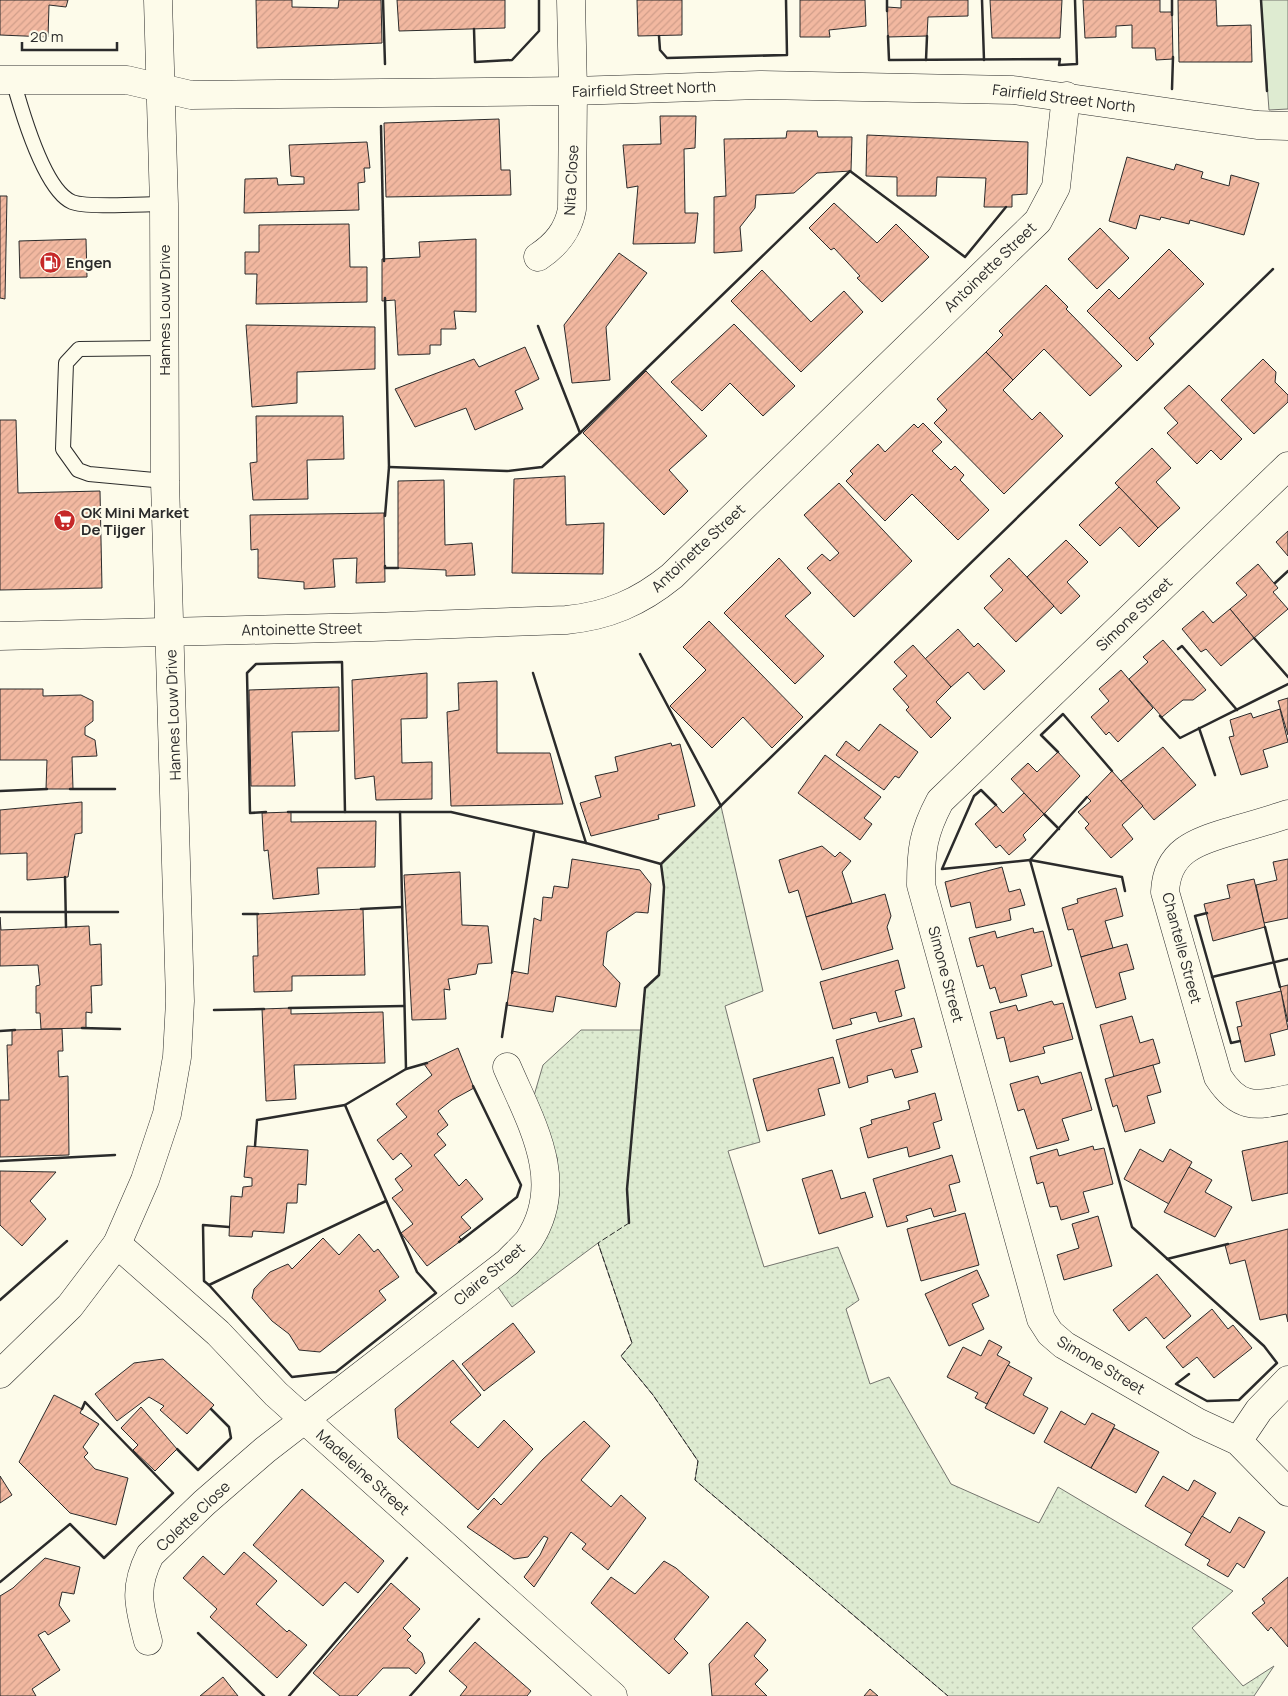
<svg xmlns="http://www.w3.org/2000/svg" width="1288" height="1696" font-family="Manrope,sans-serif">
  <style>
    .grass { fill: url(#grass-dots); stroke: #74746e }
    .green { fill: #deebd1; stroke: #74746e }
    .building { fill: url(#building-hatch); stroke: #2b2b2b }
    .lines { fill: none; stroke-linecap: round; stroke-linejoin: round }
    .lane-casing { stroke: #2b2b2b; stroke-width: 16 }
    .street-casing { stroke: #2b2b2b; stroke-width: 29 }
    .secondary-casing { stroke: #2b2b2b; stroke-width: 29 }
    .lane { stroke: #fdfbea; stroke-width: 14 }
    .street { stroke: #fdfbea; stroke-width: 28 }
    .secondary { stroke: #fdfbea; stroke-width: 28 }
    .fence { stroke: #2b2b2b; stroke-width: 1; stroke-dasharray: 6 2.5; stroke-linecap: butt }
    .wall { stroke: #2b2b2b; stroke-width: 2.5 }
    .labels { text-anchor: middle; dominant-baseline: central; stroke-width: 4; stroke-linejoin: round; paint-order: stroke }
    .street-label { font-size: 15px; fill: #2b2b2b; stroke: #fdfbea }
    .poi-label { font-size: 15px; font-weight: bold; fill: #2b2b2b; stroke: #fdfbea; text-anchor: start }
  </style>
  <defs>
    <pattern id="grass-dots" width="8" height="8" patternUnits="userSpaceOnUse" patternTransform="scale(1.25)"><rect width="8" height="8" fill="#deebd1"/><path d="M2 2h.1M6 6h.1" fill="none" stroke="#bfcab4" stroke-width="1.8" stroke-linecap="round"/></pattern>
    <pattern id="building-hatch" width="6" height="6" patternUnits="userSpaceOnUse" patternTransform="scale(1.25)"><rect width="6" height="6" fill="#f2b8a0"/><path d="M-1 1l2-2M0 6l6-6M5 7l2-2" fill="none" stroke="#d09e8a"/></pattern>
  </defs>
  <rect width="100%" height="100%" fill="#fdfbea"/>
  <path class="grass" d="M721 806 763 991 725 1006 760 1142 728 1151 764 1267 838 1247 859 1300 846 1309 870 1384 889 1377 951 1484 1039 1523 1058 1487 1233 1591 1192 1628 1243 1686 1274 1666 1254 1696H948L695 1480 698 1461 653 1395 621 1356 632 1343 598 1243 512 1307 498 1287 527 1263 549 1232 555 1213 559 1195 557 1158 533 1099 543 1065 581 1030H641L645 988 659 975 664 887 661 864Z"/>
  <path class="green" d="M1261 0H1288V109L1269 110Z"/>
  <g class="building">
    <path d="M0 0H68L66 7 49 5 48 37 0 35Z"/>
    <path d="M256 0H292V7L338 8 339 0H381L382 43 257 48Z"/>
    <path d="M397 0H505V28L399 31Z"/>
    <path d="M637 0H682V35L638 36Z"/>
    <path d="M800 0H865L866 26 829 30 830 37H800Z"/>
    <path d="M901 0H968V16L928 17 927 36 888 37 887 7 901 8Z"/>
    <path d="M990 0H1062L1060 38H992Z"/>
    <path d="M1083 0H1160V12H1172L1173 59 1156 60 1155 48H1132V25L1116 26V37L1085 38Z"/>
    <path d="M1178 0H1216L1217 26 1251 25 1252 62H1179Z"/>
    <path d="M660 116H696L695 148 684 149 685 213H698L695 243 633 244 638 186 627 188 623 145 661 144Z"/>
    <path d="M499 119 501 170H510L511 195 386 197 384 123Z"/>
    <path d="M787 131H817L818 137H852L851 171 817 173 794 193 756 195 755 208 740 227 742 251 714 253V197L726 196 724 139 786 138Z"/>
    <path d="M867 135 1028 142 1027 194 1012 195V207H984L986 178 937 177 936 196H897V177L866 176Z"/>
    <path d="M367 142 370 168H364L365 182 358 183 359 210 244 213 245 179 277 178 278 185 304 184V177L291 176 289 145Z"/>
    <path d="M1127 157 1174 170 1176 164 1203 172 1201 178 1229 186 1231 175 1259 183 1244 235 1190 220 1189 224 1161 217 1160 220 1140 215 1136 229 1109 221Z"/>
    <path d="M0 196H7L5 299 0 298Z"/>
    <path d="M834 203 877 243 896 224 929 257 882 302 857 278 860 276 834 248 831 250 809 228Z"/>
    <path d="M349 224 350 267H367V302L256 304 257 274H245V252H259V225Z"/>
    <path d="M1100 228 1129 258 1097 289 1068 259Z"/>
    <path d="M86 239 87 277 20 278 19 241Z"/>
    <path d="M476 239V312L454 311 456 329H441V345H430V354L398 355 395 300 382 301V259L420 257 419 242Z"/>
    <path d="M1169 249 1204 284 1149 338 1154 344 1137 361 1087 311 1109 289 1119 299Z"/>
    <path d="M619 253 647 273 606 327 610 380 572 383 564 325Z"/>
    <path d="M762 270 811 322 844 291 863 312 801 372 731 301Z"/>
    <path d="M1046 285 1068 307 1066 309 1122 366 1090 396 1044 349 1013 380 986 352 1003 335 999 331Z"/>
    <path d="M734 324 795 386 763 416 730 383 702 411 671 382Z"/>
    <path d="M246 325 375 327V369L297 372V403L252 407Z"/>
    <path d="M525 347 539 379 515 391 523 409 475 430 466 408 415 427 395 389 474 359 479 367Z"/>
    <path d="M986 352 1013 380 1003 390 1032 420 1040 412 1063 436 1004 494 934 423 947 410 937 399Z"/>
    <path d="M1263 359 1276 372 1275 382 1288 395V402L1254 434 1221 400Z"/>
    <path d="M646 371 707 436 669 470 688 491 664 515 583 433Z"/>
    <path d="M1189 385 1242 439 1221 460 1211 450 1197 464 1167 433 1178 423 1164 408Z"/>
    <path d="M256 416H343L344 459 307 460 308 499 253 500 250 463 257 462Z"/>
    <path d="M0 420H16L18 493 100 491 102 588 0 590Z"/>
    <path d="M923 423 942 442 932 451 951 470 955 466 964 475 960 480 989 510 958 540 912 494 885 521 846 481 853 474 850 471 878 444 885 452 914 424 918 428Z"/>
    <path d="M1152 448 1171 468 1156 482 1180 508 1158 528 1115 483Z"/>
    <path d="M565 476 566 525 604 523 603 574 512 573 514 479Z"/>
    <path d="M444 480 445 545 472 543 475 575 446 576V570L398 568V481Z"/>
    <path d="M839 483 912 561 854 617 807 568 822 554 830 561 839 553 804 515Z"/>
    <path d="M1119 487 1158 528 1139 547 1120 527 1100 546 1079 525Z"/>
    <path d="M384 513 385 582 356 583 357 558 333 559 335 587 304 589V582L258 578V549L251 550 250 515Z"/>
    <path d="M1288 531V556L1276 542Z"/>
    <path d="M1066 540 1088 562 1067 582 1080 596 1061 614 1027 577Z"/>
    <path d="M779 558 811 593 785 616 824 656 795 684 724 613Z"/>
    <path d="M1009 558 1054 606 1016 642 984 608 1003 590 990 576Z"/>
    <path d="M1258 564 1278 588 1273 592 1288 609 1254 638 1230 609 1247 595 1236 583Z"/>
    <path d="M1230 609 1254 638 1221 666 1206 649 1201 652 1182 629 1203 611 1213 623Z"/>
    <path d="M709 621 803 717 772 748 743 717 712 748 670 706 706 670 683 647Z"/>
    <path d="M958 629 974 647 978 643 1005 671 984 690 968 672 951 687 925 659Z"/>
    <path d="M1163 640 1206 690 1193 700H1183L1162 717 1129 679 1148 662 1143 657Z"/>
    <path d="M913 645 951 687 936 702 951 718 931 738 906 710 909 707 893 689 907 676 894 662Z"/>
    <path d="M1121 670 1153 708 1118 742 1109 732 1106 735 1091 717 1109 701 1099 689Z"/>
    <path d="M427 673V718L401 719 402 763 432 762V799L376 800 374 776 355 779 352 680Z"/>
    <path d="M497 681V753H550L563 804 451 806 447 712 459 710 458 683Z"/>
    <path d="M339 687V731L292 732 295 786H251L249 690Z"/>
    <path d="M0 689H43V696L81 695 93 701V721L85 727V735L95 740 97 756 72 757 73 789H46L47 760H0Z"/>
    <path d="M1288 698V735L1278 701Z"/>
    <path d="M1280 709 1288 742 1263 750 1268 767 1241 775 1229 737 1234 736 1230 720 1251 713 1253 718Z"/>
    <path d="M880 724 918 752 899 778 895 776 884 790 836 755 846 741 859 751Z"/>
    <path d="M671 743 672 746 680 744 695 806 658 815 659 819 591 836 580 803 601 797 595 776 618 771 615 757Z"/>
    <path d="M1163 747 1196 785 1154 820 1121 781Z"/>
    <path d="M1058 752 1080 776 1044 814 1011 779 1028 763 1037 772Z"/>
    <path d="M825 755 881 797 864 818 872 824 860 840 798 793Z"/>
    <path d="M1112 771 1143 806 1122 825 1133 839 1111 858 1085 828 1089 824 1078 812 1091 801 1087 797Z"/>
    <path d="M1024 793 1044 814 1023 835 1026 840 1009 855 1000 845 996 848 975 824 996 805 1003 813Z"/>
    <path d="M82 802V833L75 834 68 877 27 880V853L0 854V810Z"/>
    <path d="M291 812V822L376 821 375 867 317 868 319 894 273 899 268 850 264 851 262 813Z"/>
    <path d="M822 846 835 857 840 852 851 861 842 872 852 903 806 917 798 890 789 893 779 860Z"/>
    <path d="M572 859 640 870 651 884 648 913 636 912 607 932 603 965 620 983 616 1007 556 996 553 1012 507 1005 512 971 528 974 534 918 541 921 543 897 552 898 554 886 568 888Z"/>
    <path d="M1288 859V918L1264 923 1256 885 1277 880 1273 862Z"/>
    <path d="M1002 867 1009 892 1020 889 1025 905 1009 909 1011 920 976 928 970 902 951 907 945 882Z"/>
    <path d="M460 872 462 925 488 926 492 963 478 964 476 974 448 979 450 990 444 989 446 1019 412 1020 404 875Z"/>
    <path d="M1254 879 1265 927 1213 941 1204 904 1230 898 1227 885Z"/>
    <path d="M1116 888 1123 916 1105 921 1113 948 1081 957 1073 929 1068 930 1062 908 1078 903 1077 899Z"/>
    <path d="M885 894 891 916 887 927 893 949 822 970 806 917Z"/>
    <path d="M363 909 365 975 292 976V991L254 992 253 956H258L257 914Z"/>
    <path d="M0 917 1 930 89 926 90 945 101 944 102 985 91 986 92 1013 86 1012V1028L41 1029 40 1013H36V986L40 985 38 965 0 966Z"/>
    <path d="M1033 928 1034 933 1043 931 1052 966 1021 975 1027 996 1000 1003 995 987 990 989 983 965 977 967 969 938 995 931 997 938Z"/>
    <path d="M1127 944 1134 969 1119 973 1126 999 1096 1008 1081 957Z"/>
    <path d="M898 960 905 988 895 991 902 1016 879 1022 876 1012 850 1019 852 1024 833 1029 820 982Z"/>
    <path d="M1288 985V1022L1280 987Z"/>
    <path d="M1281 991 1288 1029 1270 1034 1275 1055 1245 1062 1237 1027 1242 1026 1236 1002Z"/>
    <path d="M1052 1001 1054 1005 1063 1003 1073 1039 1043 1047 1045 1053 1010 1062 1004 1037 997 1039 990 1012 1016 1005 1018 1011Z"/>
    <path d="M291 1008V1014L383 1012 385 1063 294 1065 296 1099 266 1101 262 1009Z"/>
    <path d="M1132 1016 1140 1043 1153 1039 1160 1063 1114 1077 1100 1025Z"/>
    <path d="M914 1018 922 1047 911 1050 918 1072 895 1078 892 1069 867 1076 868 1082 849 1088 836 1040Z"/>
    <path d="M62 1029 63 1051H58L59 1077 68 1076 69 1155 0 1157V1100H9L7 1045H12V1030Z"/>
    <path d="M458 1048 474 1088 452 1100 438 1111 448 1125 437 1134 446 1145 434 1155 459 1186 466 1179 483 1199 461 1217 471 1228 459 1237 462 1240 427 1266 401 1233 413 1224 392 1198 403 1190 395 1179 412 1166 401 1153 393 1160 377 1140 407 1117 396 1104 432 1075 424 1064Z"/>
    <path d="M833 1057 840 1083 818 1089 825 1115 767 1131 753 1079Z"/>
    <path d="M1153 1065 1161 1092 1147 1096 1155 1123 1125 1132 1117 1105 1113 1107 1105 1079Z"/>
    <path d="M1081 1072 1092 1110 1062 1119 1069 1140 1037 1149 1024 1109 1018 1111 1010 1084 1038 1076 1041 1084Z"/>
    <path d="M935 1093 942 1120 933 1123 940 1148 909 1157 907 1147 868 1158 860 1128 872 1124 871 1120 910 1109 908 1101Z"/>
    <path d="M1288 1141V1193L1252 1201 1242 1151Z"/>
    <path d="M247 1146 308 1150 306 1185 298 1184 297 1203H287L284 1233 253 1231 252 1237 229 1236 231 1196 242 1197 243 1187 252 1186V1178L244 1177Z"/>
    <path d="M1093 1146 1094 1150 1104 1148 1113 1184 1083 1192 1089 1212 1061 1220 1057 1206 1050 1207 1043 1182 1037 1184 1030 1157 1057 1149 1059 1156Z"/>
    <path d="M1140 1149 1163 1162 1170 1149 1192 1162 1169 1204 1124 1179Z"/>
    <path d="M952 1155 960 1182 949 1185 956 1211 934 1217 931 1208 906 1216 908 1221 887 1227 873 1179Z"/>
    <path d="M1189 1167 1212 1180 1205 1192 1232 1207 1215 1237 1164 1212Z"/>
    <path d="M832 1170 841 1199 865 1192 873 1217 819 1234 802 1179Z"/>
    <path d="M0 1171 56 1172 30 1201 46 1219 22 1246 0 1225Z"/>
    <path d="M965 1213 979 1265 921 1281 907 1229Z"/>
    <path d="M1098 1216 1112 1266 1064 1280 1057 1255 1079 1248 1072 1224Z"/>
    <path d="M1288 1229V1322L1286 1314 1260 1320 1245 1260 1230 1264 1225 1245Z"/>
    <path d="M359 1234 374 1252 378 1249 399 1277 379 1291 386 1300 320 1352 299 1350 289 1334 272 1321 252 1298 254 1289 270 1272 288 1264 292 1269 323 1238 339 1255Z"/>
    <path d="M977 1270 989 1296 972 1304 984 1329 949 1346 925 1294Z"/>
    <path d="M1157 1274 1191 1316 1164 1339 1146 1317 1129 1331 1113 1310Z"/>
    <path d="M1212 1309 1228 1329 1233 1325 1252 1348 1214 1378 1197 1357 1183 1368 1166 1347Z"/>
    <path d="M513 1323 535 1352 484 1391 462 1364Z"/>
    <path d="M989 1340 1002 1347 997 1355 1010 1362 987 1404 975 1398 978 1393 947 1377 963 1347 981 1356Z"/>
    <path d="M163 1359 214 1405 187 1434 160 1410 164 1406 149 1397 117 1421 95 1394 134 1363Z"/>
    <path d="M453 1360 481 1395 450 1422 478 1448 504 1420 533 1449 478 1510 398 1438 395 1409Z"/>
    <path d="M1008 1365 1032 1378 1023 1395 1048 1408 1034 1434 985 1408Z"/>
    <path d="M54 1395 82 1409 80 1413 99 1424 83 1447 88 1453 84 1457 95 1469 128 1478 116 1525 70 1513 19 1462Z"/>
    <path d="M141 1407 177 1449 155 1471 133 1450 138 1445 121 1428Z"/>
    <path d="M1061 1411 1085 1425 1092 1413 1115 1425 1091 1468 1044 1442Z"/>
    <path d="M584 1421 610 1446 581 1480 611 1507 621 1495 646 1518 608 1570 582 1549 586 1544 571 1532 534 1587 524 1577 540 1555 548 1538 544 1536 528 1557 514 1559 467 1527 494 1498 501 1505 543 1459Z"/>
    <path d="M1114 1428 1159 1452 1136 1493 1091 1468Z"/>
    <path d="M0 1476 12 1495 0 1503Z"/>
    <path d="M1163 1476 1188 1491 1194 1480 1216 1493 1192 1534 1145 1506Z"/>
    <path d="M302 1489 384 1561 358 1593 345 1582 323 1606 253 1545Z"/>
    <path d="M1202 1516 1230 1533 1239 1517 1265 1532 1244 1568 1237 1563 1228 1577 1207 1565 1210 1560 1185 1545Z"/>
    <path d="M244 1552 277 1581 256 1604 287 1632 289 1630 307 1645 277 1678 210 1617 217 1609 183 1578 203 1556 224 1575Z"/>
    <path d="M45 1558 80 1567 74 1594 62 1592 59 1605 70 1621 48 1635 45 1631 38 1635 60 1670 32 1689 36 1696H0V1596L13 1588Z"/>
    <path d="M664 1561 676 1568 709 1597 674 1639 688 1653 669 1674 591 1603 611 1577 635 1594Z"/>
    <path d="M1288 1577V1647L1271 1627 1268 1631 1252 1613 1265 1603 1262 1599Z"/>
    <path d="M391 1583 420 1609 403 1628 411 1636 407 1640 422 1653 425 1663 416 1674 409 1668H383L357 1696H340L313 1673Z"/>
    <path d="M747 1622 766 1640 754 1656 768 1670 755 1684 767 1696H712L709 1664Z"/>
    <path d="M475 1642 531 1691 527 1696H460L467 1687 449 1671Z"/>
    <path d="M223 1677 238 1696H200Z"/>
    <path d="M870 1689 878 1696H864Z"/>
  </g>
  <g class="lines">
    <defs>
      <g id="lane">
        <path d="M13 80C21 109 44 190 72 202 86 208 145 204 164 204"/>
        <path d="M163 348 79 349 66 363 63 449 78 470 89 474 165 481"/>
      </g>
      <g id="street">
        <path d="M0 80H127L191 95 573 91 760 85 1013 90 1257 125 1288 126"/>
        <path d="M538 257C556 245 568 231 572 209L573 91 571 0"/>
        <path d="M1288 466 940 801C923 833 921 850 921 885L1041 1319 1050 1333 1064 1345 1199 1423 1238 1441 1288 1492"/>
        <path d="M0 636 373 627 566 620C608 616 640 602 672 576L1038 221 1056 187 1066 96"/>
        <path d="M1288 814C1270 820 1253 825 1235 830 1200 841 1167 848 1165 892L1218 1077C1238 1108 1254 1107 1288 1099"/>
        <path d="M117 1244 218 1333 276 1394 613 1696"/>
        <path d="M1238 1441 1259 1410 1288 1380"/>
        <path d="M148 1641C139 1606 133 1589 150 1555L204 1503 265 1450 508 1262C514 1255 523 1248 529 1240 567 1182 531 1123 507 1067"/>
      </g>
      <path id="secondary" d="M0 1374 70 1306 117 1244 145 1180 167 1114 177 1057 180 1001 165 481 164 204 158 0"/>
    </defs>
    <use href="#lane" class="lane-casing"/>
    <use href="#street" class="street-casing"/>
    <use href="#secondary" class="secondary-casing"/>
    <use href="#lane" class="lane"/>
    <use href="#street" class="street"/>
    <use href="#secondary" class="secondary"/>
    <path class="fence" d="M629 1223 598 1243 632 1343 621 1356 653 1395 698 1461 695 1480 948 1696"/>
    <g class="wall">
      <path d="M383 0 385 64"/>
      <path d="M887 0V11"/>
      <path d="M982 0 984 60"/>
      <path d="M1172 0V15"/>
      <path d="M1261 0 1267 91"/>
      <path d="M474 29 475 62 512 60 539 31V0"/>
      <path d="M659 36 660 50 667 58 787 55 786 0"/>
      <path d="M888 36 889 60 1060 59 1059 65 1077 64 1075 0"/>
      <path d="M926 60 927 36"/>
      <path d="M1172 89 1173 57"/>
      <path d="M381 126 384 261"/>
      <path d="M538 326 580 433 850 171 965 257 1006 207"/>
      <path d="M389 467 507 471 542 467 580 433"/>
      <path d="M385 516 389 467 385 298"/>
      <path d="M385 566V568H398"/>
      <path d="M1275 583 1288 571"/>
      <path d="M1254 638 1288 677"/>
      <path d="M1178 649 1182 646 1237 710"/>
      <path d="M640 654 721 806"/>
      <path d="M533 673 586 843"/>
      <path d="M1160 716 1180 738 1288 684"/>
      <path d="M1199 728 1215 775"/>
      <path d="M1058 752 1041 735 1063 714 1112 771"/>
      <path d="M70 789H115"/>
      <path d="M0 791 47 789"/>
      <path d="M1087 797 1030 860 1132 1227 1264 1346 1277 1363 1239 1400 1207 1401 1176 1384 1189 1374"/>
      <path d="M996 805 981 790 974 796 942 869 1030 860 1122 877 1125 891"/>
      <path d="M266 812 250 813 247 673 256 664 342 662 345 812"/>
      <path d="M288 812H451L586 843 661 864"/>
      <path d="M1044 814 1059 829"/>
      <path d="M65 877 66 927"/>
      <path d="M361 909 402 907"/>
      <path d="M0 912H118"/>
      <path d="M1207 913 1195 916 1231 1043 1240 1041"/>
      <path d="M243 914H258"/>
      <path d="M1265 927 1280 987"/>
      <path d="M512 973 534 833"/>
      <path d="M1212 977 1288 959"/>
      <path d="M289 1008 404 1006"/>
      <path d="M214 1010 264 1009"/>
      <path d="M82 1028 120 1029"/>
      <path d="M0 1031 15 1030"/>
      <path d="M502 1037 507 1003"/>
      <path d="M406 1069 427 1063"/>
      <path d="M255 1146 257 1120 345 1105"/>
      <path d="M0 1161 115 1155"/>
      <path d="M629 1223 627 1189 645 988 659 975 664 887 661 864 1273 269"/>
      <path d="M229 1227 203 1225 204 1281 209 1285 386 1201"/>
      <path d="M459 1242 517 1197 521 1185 473 1086"/>
      <path d="M1167 1259 1228 1244"/>
      <path d="M209 1285 292 1377 336 1372 436 1293 417 1272 345 1105 406 1069 400 812"/>
      <path d="M0 1300 67 1241"/>
      <path d="M177 1449 198 1470 231 1438 229 1427 211 1409"/>
      <path d="M0 1582 70 1524 104 1558 173 1493 85 1402 82 1409"/>
      <path d="M198 1633 264 1696"/>
      <path d="M289 1696 407 1558"/>
      <path d="M410 1696 479 1619"/>
    </g>
  </g>
  <defs>
    <symbol id="fuel-disc" viewBox="-11 -11 22 22"><circle r="9.5" fill="#c62828" stroke="#fdfbea"/><path d="M-5.5-6h7V0h2V4h1.3V-2.5L3-4.5l.8-.8L6-3V5H2.5V1h-1V6h-7ZM-4.2-4.7v3.2H.2V-4.7Z" fill="#fff"/></symbol>
    <symbol id="supermarket-disc" viewBox="-11 -11 22 22"><circle r="9.5" fill="#c62828" stroke="#fdfbea"/><path d="M-6-5.5h2.5l.6 2H6L4.5 2H-2.5L-4.4-4H-6ZM-1.5 3.2a1.3 1.3 0 1 0 .1 0ZM3 3.2a1.3 1.3 0 1 0 .1 0Z" fill="#fff"/></symbol>
  </defs>
  <g fill-rule="evenodd">
    <use href="#fuel-disc" x="38" y="250" width="25" height="25"/>
    <use href="#supermarket-disc" x="52" y="508" width="25" height="25"/>
  </g>
  <g class="labels">
    <g class="street-label">
      <text transform="translate(644 89) rotate(-2)">Fairfield Street North</text>
      <text transform="translate(1064 98) rotate(7)">Fairfield Street North</text>
      <text transform="translate(571 180) rotate(-87)">Nita Close</text>
      <text transform="translate(990 267) rotate(-44)">Antoinette Street</text>
      <text transform="translate(164 310) rotate(-90)">Hannes Louw Drive</text>
      <text transform="translate(698 548) rotate(-43)">Antoinette Street</text>
      <text transform="translate(1134 614) rotate(-44)">Simone Street</text>
      <text transform="translate(302 629) rotate(-1)">Antoinette Street</text>
      <text transform="translate(173 715) rotate(-92)">Hannes Louw Drive</text>
      <text transform="translate(1182 948) rotate(75)">Chantelle Street</text>
      <text transform="translate(946 974) rotate(75)">Simone Street</text>
      <text transform="translate(489 1274) rotate(-40)">Claire Street</text>
      <text transform="translate(1101 1365) rotate(31)">Simone Street</text>
      <text transform="translate(363 1472) rotate(42)">Madeleine Street</text>
      <text transform="translate(193 1516) rotate(-43)">Colette Close</text>
    </g>
    <g class="poi-label">
      <text x="66" y="262">Engen</text>
      <text x="81" y="512">OK Mini Market<tspan x="81" dy="17">De Tijger</tspan></text>
    </g>
  </g>
  <path d="M22 42v8h95v-8" fill="none" stroke="#2b2b2b" stroke-width="2.5"/>
  <text x="30" y="42" font-size="15" fill="#2b2b2b" stroke="#fdfbea" stroke-width="4" paint-order="stroke">20 m</text>
</svg>
